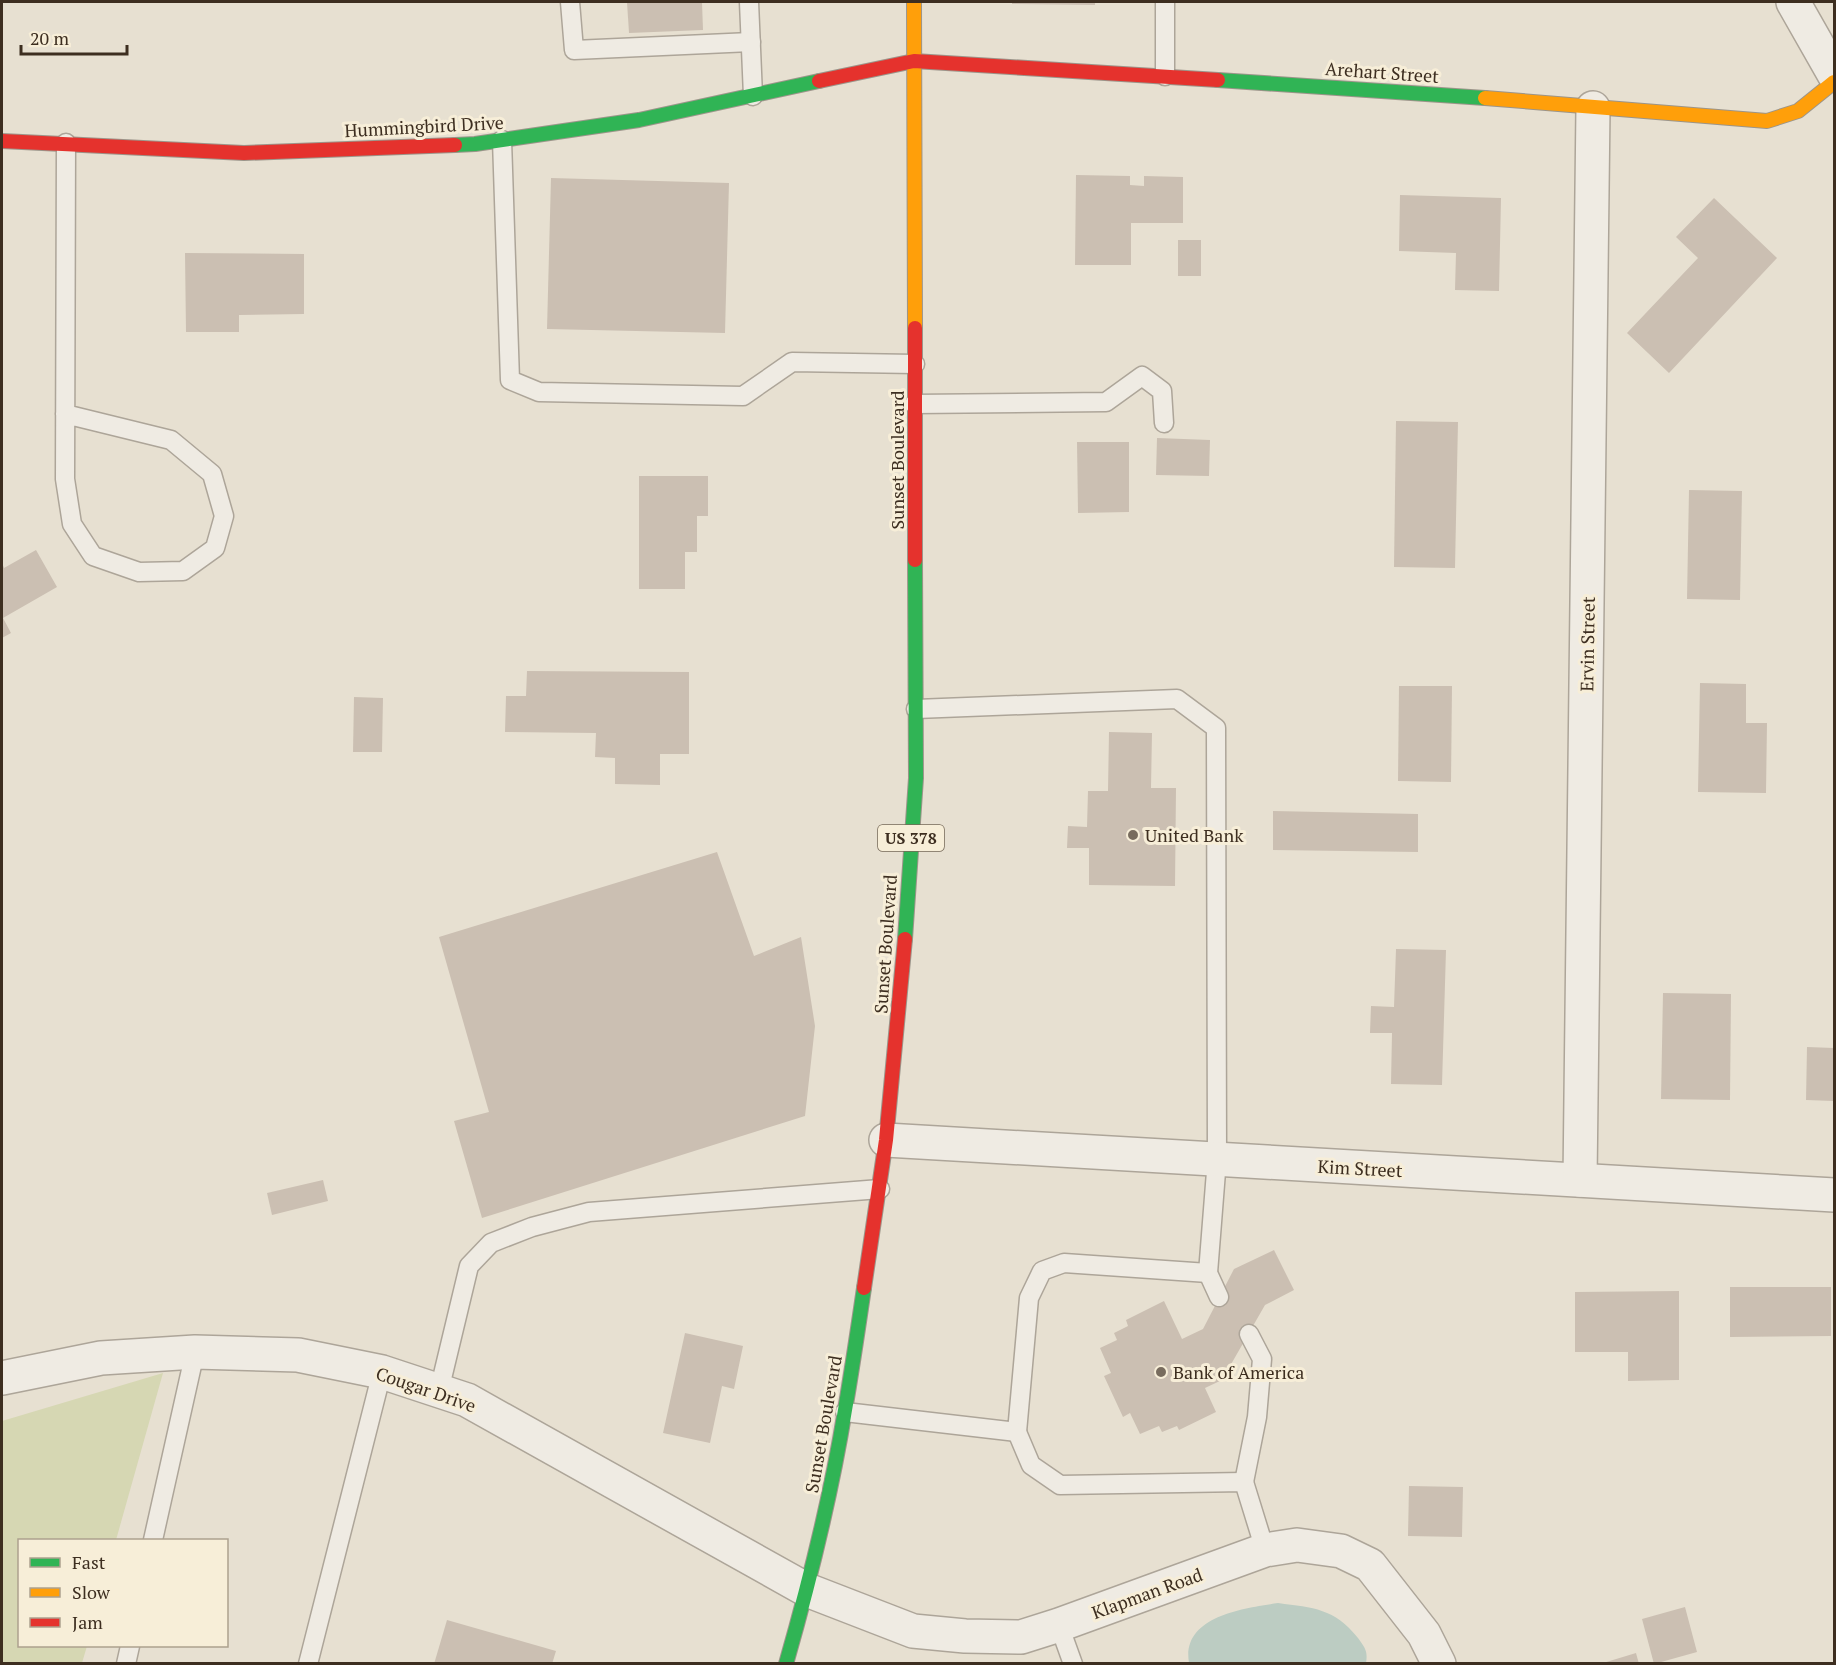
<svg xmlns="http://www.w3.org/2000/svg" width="1836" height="1665" font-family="'PT Serif',serif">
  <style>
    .green { fill: #d6d7b3 }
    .water { fill: #bcccc2 }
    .building { fill: #cbbfb2 }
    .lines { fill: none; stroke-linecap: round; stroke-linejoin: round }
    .lane-casing { stroke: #ada599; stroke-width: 21 }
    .street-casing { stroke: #ada599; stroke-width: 36 }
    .fast-casing { stroke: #9c958a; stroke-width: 16 }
    .slow-casing { stroke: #9c958a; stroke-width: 16 }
    .jam-casing { stroke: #9c958a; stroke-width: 16 }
    .lane { stroke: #efebe3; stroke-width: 18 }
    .street { stroke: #efebe3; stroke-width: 33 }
    .fast { stroke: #30b455; stroke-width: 14 }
    .slow { stroke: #ff9f0a; stroke-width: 14 }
    .jam { stroke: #e5322d; stroke-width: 14 }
    .poi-dot { fill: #786c5e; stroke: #f7eed8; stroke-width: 2 }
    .labels { text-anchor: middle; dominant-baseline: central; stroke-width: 6; stroke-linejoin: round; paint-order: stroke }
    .shield { fill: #f7eed8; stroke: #756857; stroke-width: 1.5 }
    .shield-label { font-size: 16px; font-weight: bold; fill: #3d2e20 }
    .street-label { font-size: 18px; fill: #3d2e20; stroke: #f7eed8 }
    .poi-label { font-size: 18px; fill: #3d2e20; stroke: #f7eed8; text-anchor: start }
  </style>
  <rect width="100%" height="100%" fill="#e7e0d1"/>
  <path class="green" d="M163 1373 116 1540H20V1646H87L82 1663H2V1421Z"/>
  <path class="water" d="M1278 1603C1314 1608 1334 1608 1358 1638 1365 1648 1368 1651 1366 1663H1189C1181 1616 1244 1608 1278 1603Z"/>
  <g class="building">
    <path d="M627 2H702L703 30 629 33Z"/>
    <path d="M1012 2H1095V5L1012 4Z"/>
    <path d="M1076 175 1130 176V185L1144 186V176L1183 177V223H1131V265H1075Z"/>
    <path d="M551 178 729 183 725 333 547 329Z"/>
    <path d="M1400 195 1501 198 1499 291 1455 290 1456 253 1399 251Z"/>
    <path d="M1714 198 1777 258 1669 373 1627 333 1698 258 1676 237Z"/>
    <rect x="1178" y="240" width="23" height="36"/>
    <path d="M185 253 304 254V314L239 315V332H186Z"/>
    <path d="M1396 421 1458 422 1455 568 1394 567Z"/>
    <path d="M1157 438 1210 440 1209 476 1156 475Z"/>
    <path d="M1077 442H1129V512L1078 513Z"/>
    <path d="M639 476H708V516H697V552H685V589H639Z"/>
    <path d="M1689 490 1742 491 1740 600 1687 599Z"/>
    <path d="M36 550 57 587 3 618 11 633 2 638V563L4 568Z"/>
    <path d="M527 671 689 672V754H660V785L615 784V758L595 757 596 733 505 732 506 696H526Z"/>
    <path d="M1700 683 1746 684V723H1767L1766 793 1698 792Z"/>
    <path d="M1399 686H1452L1451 782 1398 781Z"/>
    <path d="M354 697 383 698 382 752H353Z"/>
    <path d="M1109 732 1152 733 1151 788H1176L1175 886 1089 885V848H1067L1068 826 1087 827 1088 791H1108Z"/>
    <path d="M1273 811 1418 814V852L1273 850Z"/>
    <path d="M717 852 754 956 801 937 815 1026 805 1116 482 1218 454 1121 489 1112 439 937Z"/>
    <path d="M1396 949 1446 950 1442 1085 1391 1084 1392 1033H1370L1371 1006 1394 1007Z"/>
    <path d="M1663 993 1731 994 1730 1100 1661 1099Z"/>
    <path d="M1807 1047 1834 1048V1101L1806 1100Z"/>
    <path d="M323 1180 328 1201 272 1215 267 1193Z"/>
    <path d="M1274 1250 1294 1290 1265 1305 1222 1380 1205 1388 1216 1412 1179 1430 1177 1426 1162 1432 1159 1426 1140 1434 1130 1413 1123 1417 1104 1376 1111 1373 1100 1348 1117 1340 1114 1333 1128 1326 1126 1320 1164 1301 1182 1339 1203 1329 1234 1269Z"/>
    <path d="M1730 1287H1831V1336L1730 1337Z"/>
    <path d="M1679 1291V1380L1628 1381V1352H1575V1292Z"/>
    <path d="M685 1333 743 1346 734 1389 722 1386 710 1443 663 1433Z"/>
    <path d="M1409 1486 1463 1487 1462 1537 1408 1536Z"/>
    <path d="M1685 1607 1697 1652 1654 1664 1642 1619Z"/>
    <path d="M447 1620 556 1651 552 1664H434Z"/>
    <path d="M1636 1653 1639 1664H1603V1663Z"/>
  </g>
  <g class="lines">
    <defs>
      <g id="lane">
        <path d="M570 2 574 50 751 42"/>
        <path d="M749 2 753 96"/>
        <path d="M1165 2V76"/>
        <path d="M502 140 510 380 539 392 743 396 792 362 915 364"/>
        <path d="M914 404 1106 402 1142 376 1162 391 1164 423"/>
        <path d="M65 414 171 440 212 474 224 516 215 548 183 571 139 572 93 556 72 524 65 479 66 143"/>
        <path d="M916 709 1177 699 1216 728 1217 1159 1208 1273 1219 1297"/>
        <path d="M439 1391 469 1266 491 1243 532 1227 589 1212 880 1189"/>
        <path d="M845 1412 1017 1432 1029 1298 1042 1271 1064 1263 1208 1273"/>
        <path d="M1017 1432 1031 1465 1060 1485 1244 1482 1265 1550"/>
        <path d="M1244 1482 1257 1417 1262 1359 1249 1334"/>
        <path d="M153 1540 195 1352"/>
        <path d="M1059 1625 1073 1664"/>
        <path d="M126 1664 130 1646"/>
        <path d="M308 1664 382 1372"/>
      </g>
      <g id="street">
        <path d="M1793 2 1834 74"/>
        <path d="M886 1140 1834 1195"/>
        <path d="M1580 1180 1593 108"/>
        <path d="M2 1378 101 1358 195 1352 298 1355 382 1372 467 1400 807 1590 913 1631 965 1636 1021 1637 1059 1625 1265 1550 1297 1545 1341 1551 1370 1565 1424 1634 1439 1664"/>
      </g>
      <g id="fast">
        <path d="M1218 80 1485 98"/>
        <path d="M455 145 475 144 639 120 819 81"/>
        <path d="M905 939 916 778 915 560"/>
        <path d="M786 1664C810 1580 831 1496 845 1410 852 1370 858 1329 864 1288"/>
      </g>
      <g id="slow">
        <path d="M914 2 915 328"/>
        <path d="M1485 98 1767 121 1798 111 1834 82"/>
      </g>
      <g id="jam">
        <path d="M819 81 914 61 1218 80"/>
        <path d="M2 141 244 153 455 145"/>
        <path d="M915 328V560"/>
        <path d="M864 1288 886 1140 905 939"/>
      </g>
    </defs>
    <use href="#lane" class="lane-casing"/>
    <use href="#street" class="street-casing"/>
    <use href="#fast" class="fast-casing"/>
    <use href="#slow" class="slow-casing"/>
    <use href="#jam" class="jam-casing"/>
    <use href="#lane" class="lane"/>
    <use href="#street" class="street"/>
    <use href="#fast" class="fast"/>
    <use href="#slow" class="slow"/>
    <use href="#jam" class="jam"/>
  </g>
  <g class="poi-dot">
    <circle cx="1133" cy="835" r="6"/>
    <circle cx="1161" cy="1372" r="6"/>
  </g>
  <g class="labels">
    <rect class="shield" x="878" y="825" width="66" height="26" rx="4.5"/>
    <g class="shield-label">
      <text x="911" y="838">US 378</text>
    </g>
    <g class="street-label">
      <text transform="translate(1382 72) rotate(4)">Arehart Street</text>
      <text transform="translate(424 126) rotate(-3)">Hummingbird Drive</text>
      <text transform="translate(897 460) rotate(-90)">Sunset Boulevard</text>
      <text transform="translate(1587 644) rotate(-89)">Ervin Street</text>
      <text transform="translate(885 944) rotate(-86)">Sunset Boulevard</text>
      <text transform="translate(1360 1168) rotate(3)">Kim Street</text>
      <text transform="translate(426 1389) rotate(19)">Cougar Drive</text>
      <text transform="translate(823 1424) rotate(-80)">Sunset Boulevard</text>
      <text transform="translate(1147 1593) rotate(-20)">Klapman Road</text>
    </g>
    <g class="poi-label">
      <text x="1145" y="835">United Bank</text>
      <text x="1173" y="1372">Bank of America</text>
    </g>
  </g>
  <rect width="1836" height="1665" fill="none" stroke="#3d2e20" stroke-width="6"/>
  <rect x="18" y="1539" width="210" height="108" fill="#f7eed8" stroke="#ada18e" stroke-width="1.5"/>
  <rect x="30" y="1558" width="30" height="9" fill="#30b455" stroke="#ada18e" stroke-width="1.5"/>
  <text x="72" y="1569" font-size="18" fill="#3d2e20">Fast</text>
  <rect x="30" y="1588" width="30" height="9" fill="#ff9f0a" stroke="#ada18e" stroke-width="1.5"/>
  <text x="72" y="1599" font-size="18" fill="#3d2e20">Slow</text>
  <rect x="30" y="1618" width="30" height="9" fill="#e5322d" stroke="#ada18e" stroke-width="1.5"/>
  <text x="72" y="1629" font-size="18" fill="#3d2e20">Jam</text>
  <path d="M21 45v9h106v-9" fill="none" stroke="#3d2e20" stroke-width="3"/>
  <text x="30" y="45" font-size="18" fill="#3d2e20" stroke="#f7eed8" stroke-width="4.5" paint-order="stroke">20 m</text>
</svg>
